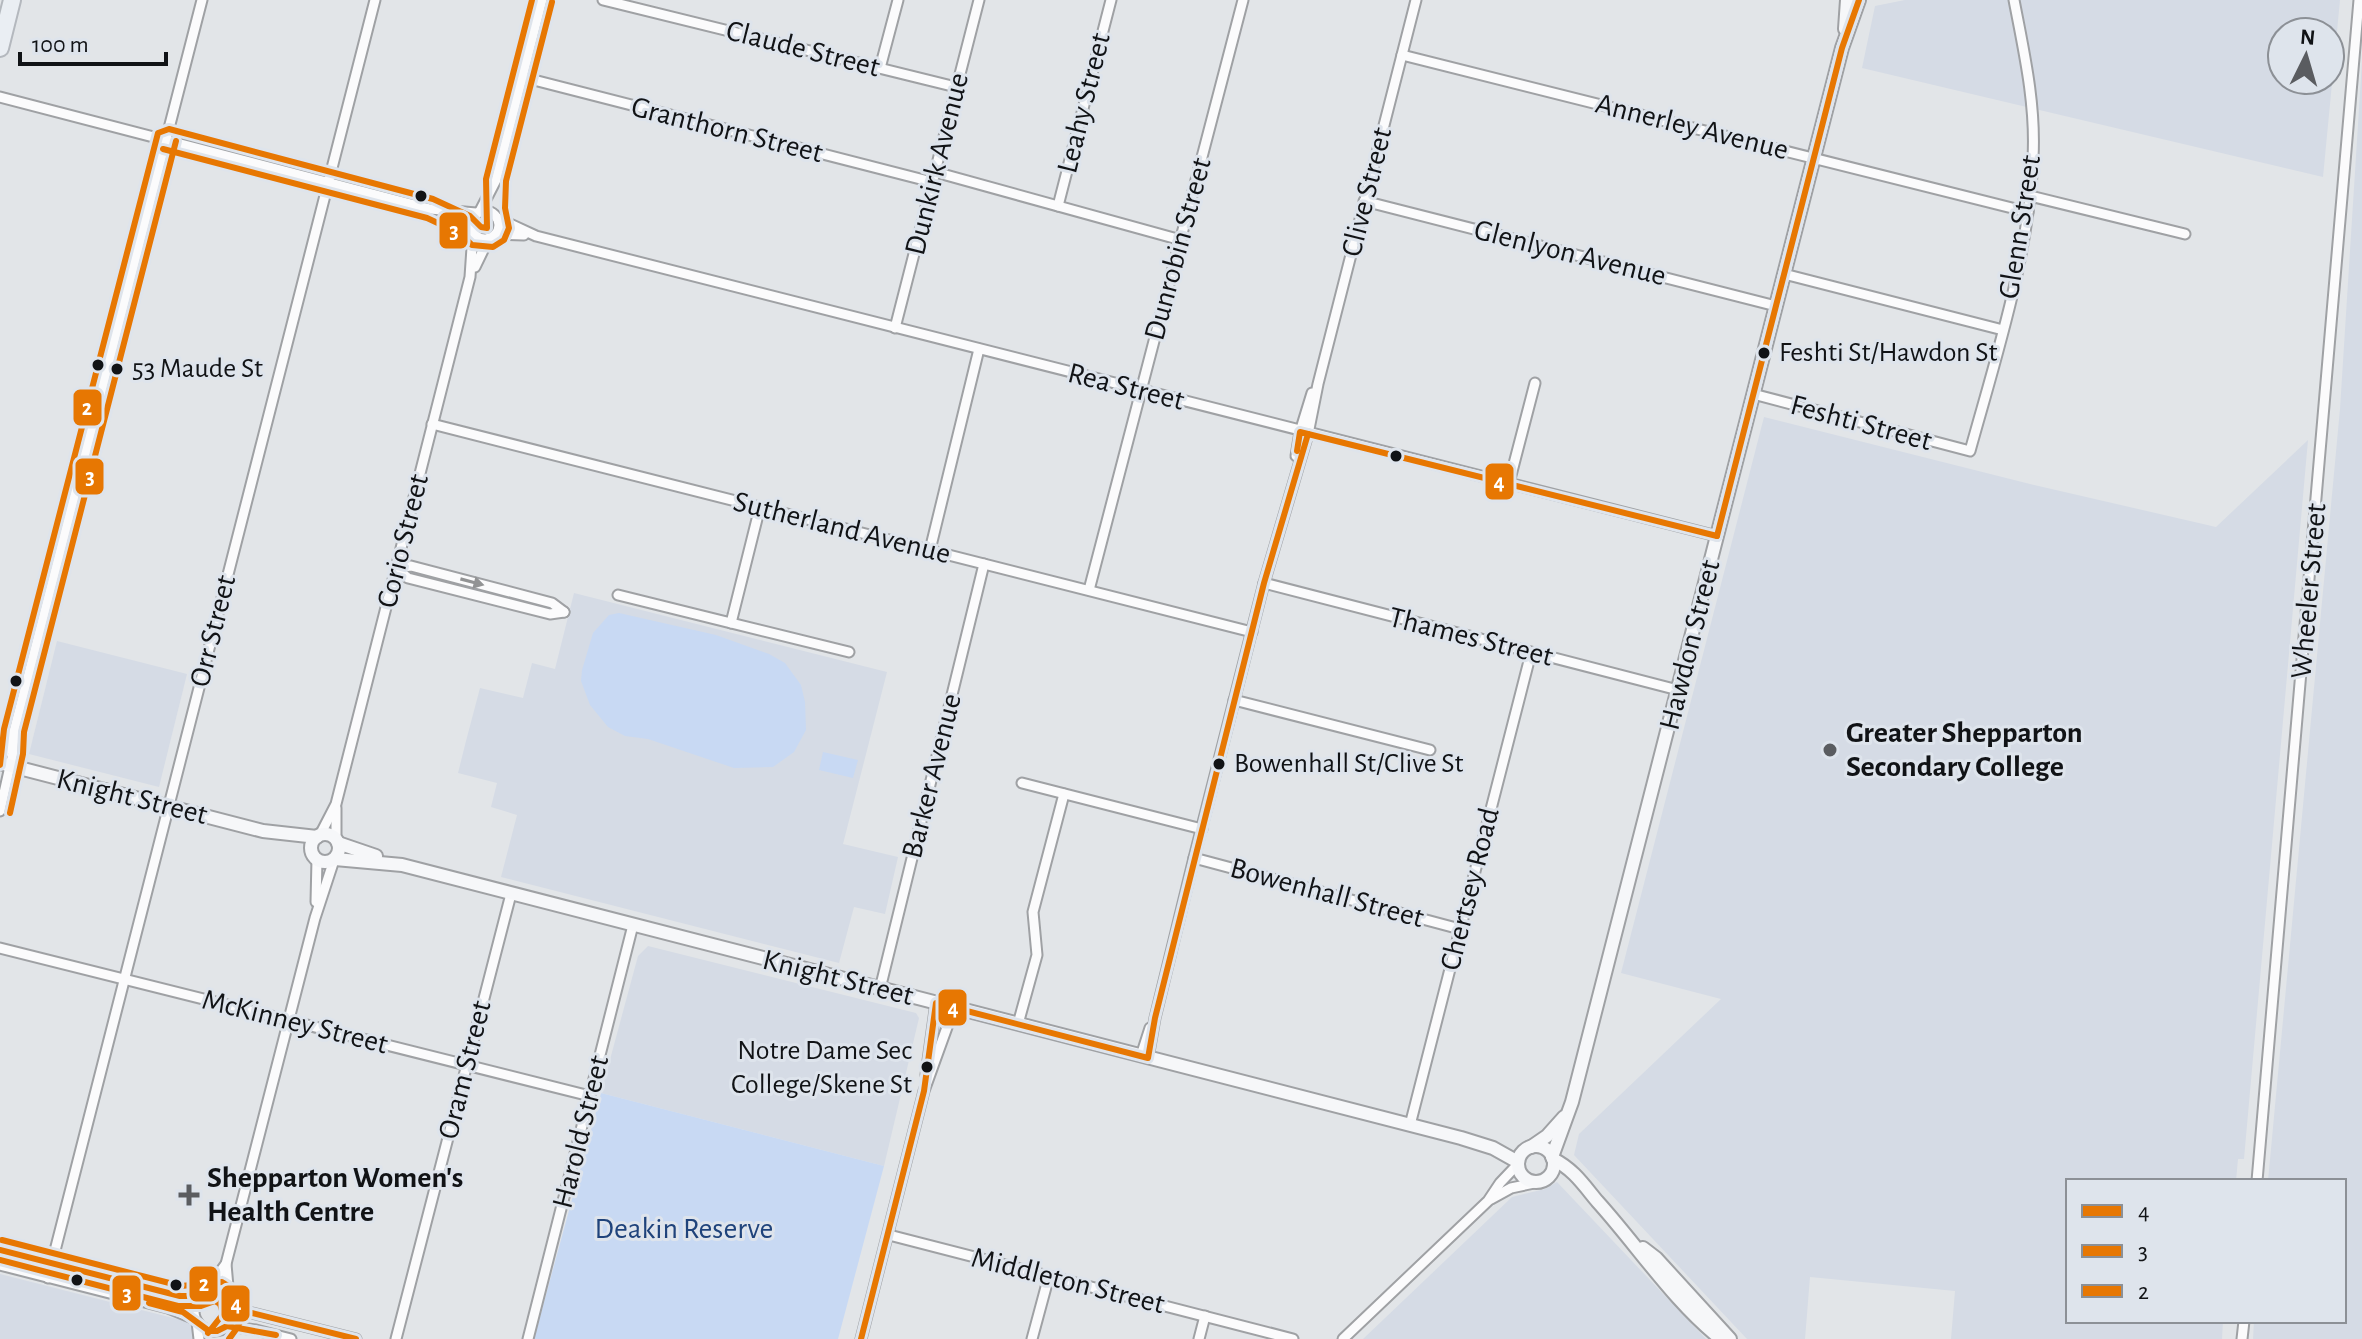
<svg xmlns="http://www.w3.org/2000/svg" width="2362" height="1339" font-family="'Alegreya Sans',sans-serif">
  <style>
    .built { fill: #d5dbe5; fill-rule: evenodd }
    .green { fill: #c8d9f3 }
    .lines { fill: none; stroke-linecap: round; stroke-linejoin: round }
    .street-casing { stroke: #9fa1a4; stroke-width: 13 }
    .secondary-casing { stroke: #9fa1a4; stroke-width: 16 }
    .highway-casing { stroke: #b4b8be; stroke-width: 20 }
    .street { stroke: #fbfbfc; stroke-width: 9 }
    .secondary { stroke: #f6f7f9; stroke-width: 12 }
    .highway { stroke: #eaeef3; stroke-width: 16 }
    .bus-1-casing { stroke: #dee4ec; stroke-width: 12 }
    .bus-2-casing { stroke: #dee4ec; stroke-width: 12 }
    .bus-3-casing { stroke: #dee4ec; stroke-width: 12 }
    .bus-1 { stroke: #e77702; stroke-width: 6 }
    .bus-2 { stroke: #e77702; stroke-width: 6 }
    .bus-3 { stroke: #e77702; stroke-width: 6 }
    .oneway { fill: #929394 }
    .bus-dot { fill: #111316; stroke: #dee4ec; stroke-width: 3 }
    .poi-dot { fill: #5a5c60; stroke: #dee4ec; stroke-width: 3 }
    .labels { text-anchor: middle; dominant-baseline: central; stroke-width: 6; stroke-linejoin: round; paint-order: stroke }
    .bus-label { font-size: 28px; fill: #111316; stroke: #dee4ec; text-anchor: start }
    .street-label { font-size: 30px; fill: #111316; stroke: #dee4ec }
    .poi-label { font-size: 30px; font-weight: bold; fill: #111316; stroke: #dee4ec; text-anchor: start }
    .park-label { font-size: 30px; fill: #1f437b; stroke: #dee4ec }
    .line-badge { stroke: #dee4ec; stroke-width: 3 }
    .badge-label { font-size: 22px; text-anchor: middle; font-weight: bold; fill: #fff }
  </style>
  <rect width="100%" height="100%" fill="#e2e5e8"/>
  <g class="built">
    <path d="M1905 0H2340L2323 177 1862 68 1875 6ZM2282 32H2330V80H2282Z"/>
    <path d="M2362 61V1339H2253L2254 1321H2344V1181H2268L2340 409Z"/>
    <path d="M1764 417 2030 484 2216 527 2308 440 2244 1159H2238L2236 1181H2068V1321H2223L2222 1339H1951L1955 1291 1810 1277 1805 1339H1747L1574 1155 1579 1134 1721 999 1621 973Z"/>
    <path d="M574 593 887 672 843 844 898 857 885 914 854 907 839 963 501 877 517 815 491 807 497 783 458 773 466 741 480 688 523 698 532 663 555 669Z"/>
    <path d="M57 641 187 674 159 787 29 754Z"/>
    <path d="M648 946 916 1013 919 1018 884 1166 601 1093 638 956Z"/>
    <path d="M1557 1182 1706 1339H1363L1512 1197 1545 1189Z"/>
    <path d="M0 1274 177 1319 178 1316 193 1325 195 1339H0Z"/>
  </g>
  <g class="green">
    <path d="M619 613 716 635 769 654 785 663 801 685 805 702 806 730 794 752 773 767 734 768 648 739 625 736 608 727 590 705 581 681 582 670 593 633 609 615Z"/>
    <path d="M823 752 858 760 853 778 819 770Z"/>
    <path d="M601 1093 884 1166 838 1339H534Z"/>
  </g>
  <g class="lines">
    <defs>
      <g id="street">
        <path d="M603 0 956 87"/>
        <path d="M1402 55 2028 212"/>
        <path d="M880 68 898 0"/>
        <path d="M522 77 932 182"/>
        <path d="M0 97 430 209 476 213"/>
        <path d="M935 172 1181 240"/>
        <path d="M2030 196 2185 234"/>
        <path d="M1364 201 1776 306"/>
        <path d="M1058 206 1111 0"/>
        <circle cx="485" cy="225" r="14"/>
        <path d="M480 211 496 180 542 0"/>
        <path d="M444 215 471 229"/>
        <path d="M497 218 536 236 1717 536"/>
        <path d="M496 234 524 235"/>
        <path d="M475 267 489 238"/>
        <path d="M1784 274 2003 330"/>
        <path d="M895 328 979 0"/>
        <path d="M1753 394 1970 451C1996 357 2029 256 2033 158 2036 104 2024 52 2014 0"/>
        <path d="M432 424 1252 632"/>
        <path d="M1296 456 1300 432 1312 393"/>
        <path d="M1509 483 1535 383"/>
        <path d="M930 550 979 349"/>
        <path d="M396 568 411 566 552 603 564 612"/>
        <path d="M396 568 408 578 550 614 564 612"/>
        <path d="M1264 583 1678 690"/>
        <path d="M1089 590 1243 0"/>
        <path d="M618 595 731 623 760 507"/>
        <path d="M731 623 849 652"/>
        <path d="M1234 700 1430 750"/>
        <path d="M0 762 14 731"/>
        <path d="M1022 783 1202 829"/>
        <path d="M336 808V839"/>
        <path d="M0 811 13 753 14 731 202 0"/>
        <path d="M320 835 336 804 470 277 473 233"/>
        <path d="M1194 858 1460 929"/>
        <path d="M316 902 317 859"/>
        <path d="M0 948 590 1096"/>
        <path d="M880 989 984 564"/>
        <path d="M1018 1024 1037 955 1033 912 1064 794"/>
        <path d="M1141 1056 1150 1028"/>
        <path d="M1148 1058 1155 1018 1194 858 1264 583 1308 434 1318 384 1416 0"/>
        <path d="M926 1075 936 1003"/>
        <path d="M1410 1125 1531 653"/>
        <path d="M2257 1181 2359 0"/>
        <path d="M1491 1199 1511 1188 1539 1182"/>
        <path d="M889 1235 1293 1339"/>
        <path d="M0 1250 180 1296H200"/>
        <path d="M0 1265 168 1308 195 1319"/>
        <path d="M48 1278 375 0"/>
        <circle cx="214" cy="1311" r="20"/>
        <path d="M204 1293 226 1264"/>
        <path d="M229 1298 226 1264 315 918 334 860"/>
        <path d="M232 1301 248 1312 356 1339"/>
        <path d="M197 1322 199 1339"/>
        <path d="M227 1326 256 1330 291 1339"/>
        <path d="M396 1339 511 894"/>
        <path d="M528 1339 633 925"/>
        <path d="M861 1339 924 1091 954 1008"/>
        <path d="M1032 1339 1049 1276"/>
        <path d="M1199 1339 1205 1316"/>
        <path d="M1343 1339 1488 1201 1500 1183 1518 1164"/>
        <path d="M2242 1339 2244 1321"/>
      </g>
      <g id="secondary">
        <path d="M1845 29 1847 0"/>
        <path d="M0 763 263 831 317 837"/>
        <circle cx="325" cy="848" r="14"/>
        <path d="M338 843 376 856"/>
        <path d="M335 859 402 865 1461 1138 1493 1148 1518 1162"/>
        <circle cx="1536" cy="1164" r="18"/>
        <path d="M1531 1147 1547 1136 1564 1117"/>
        <path d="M1552 1157 1572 1102 1842 48 1859 0"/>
        <path d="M1553 1159C1573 1169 1583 1184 1597 1201 1637 1245 1674 1302 1721 1339"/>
        <path d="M1643 1248 1656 1258 1730 1339"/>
      </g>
      <path id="highway" d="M0 48 12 0"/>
    </defs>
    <use href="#street" class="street-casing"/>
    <use href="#secondary" class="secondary-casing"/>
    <use href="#highway" class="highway-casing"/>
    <use href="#street" class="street"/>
    <use href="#secondary" class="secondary"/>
    <use href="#highway" class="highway"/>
    <defs>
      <g id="bus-1">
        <path d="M1297 451 1300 432 1717 536"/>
        <path d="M1717 536 1842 48 1859 0"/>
        <path d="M0 1250 180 1296H200L218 1291 248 1312 356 1339"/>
        <path d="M149 1303 183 1312 209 1331H217L227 1326 276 1335"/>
        <path d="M861 1339 924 1091 936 1003 1148 1058 1155 1018 1264 583 1308 434"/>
      </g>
      <g id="bus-2">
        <path d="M163 149 427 218 459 233 472 245 493 247 504 240 509 228 505 208 506 181 552 2"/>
        <path d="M10 813 23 754 24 732 176 141"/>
        <path d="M0 1260 178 1306H201L215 1301 220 1304 223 1314 208 1333"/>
      </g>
      <g id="bus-3">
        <path d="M0 765 4 729 158 133 169 129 433 199 470 216 481 227 487 228 486 179 532 0"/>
        <path d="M2 1240 181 1286 222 1282C249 1298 248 1316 229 1339"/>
      </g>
    </defs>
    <use href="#bus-1" class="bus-1-casing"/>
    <use href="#bus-2" class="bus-2-casing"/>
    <use href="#bus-3" class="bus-3-casing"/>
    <use href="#bus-1" class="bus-1"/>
    <use href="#bus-2" class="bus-2"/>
    <use href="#bus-3" class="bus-3"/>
  </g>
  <defs><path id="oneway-solid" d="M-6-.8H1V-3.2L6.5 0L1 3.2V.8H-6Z" transform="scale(2)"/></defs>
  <use class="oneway" href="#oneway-solid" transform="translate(472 582) rotate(15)"/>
  <g class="bus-dot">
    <circle cx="421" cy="196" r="7"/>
    <circle cx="1764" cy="353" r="7"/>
    <circle cx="98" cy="365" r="7"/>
    <circle cx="117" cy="369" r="7"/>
    <circle cx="1396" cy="456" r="7"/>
    <circle cx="16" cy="681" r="7"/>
    <circle cx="1219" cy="764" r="7"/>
    <circle cx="927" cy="1067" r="7"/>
    <circle cx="77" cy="1280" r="7"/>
    <circle cx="176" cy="1285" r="7"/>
  </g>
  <g class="poi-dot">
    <circle cx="1830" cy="750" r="8"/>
    <path d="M185 1183h8v8h8v8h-8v8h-8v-8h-8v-8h8z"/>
  </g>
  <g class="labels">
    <g class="bus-label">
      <text x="1779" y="353">Feshti St/Hawdon St</text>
      <text x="132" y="369">53 Maude St</text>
      <text x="1234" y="764">Bowenhall St/Clive St</text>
      <text x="912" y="1051" text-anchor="end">Notre Dame Sec<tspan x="912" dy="34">College/Skene St</tspan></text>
    </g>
    <g class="street-label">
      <text transform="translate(803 49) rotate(14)">Claude Street</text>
      <text transform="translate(1084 103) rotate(-76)">Leahy Street</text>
      <text transform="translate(1692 127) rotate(14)">Annerley Avenue</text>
      <text transform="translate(727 130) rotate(14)">Granthorn Street</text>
      <text transform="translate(937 164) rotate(-76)">Dunkirk Avenue</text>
      <text transform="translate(1367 192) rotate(-76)">Clive Street</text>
      <text transform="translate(2020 227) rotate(-81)">Glenn Street</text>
      <text transform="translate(1178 249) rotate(-75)">Dunrobin Street</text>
      <text transform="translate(1570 253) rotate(14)">Glenlyon Avenue</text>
      <text transform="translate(1126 387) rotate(14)">Rea Street</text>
      <text transform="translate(1861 423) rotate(15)">Feshti Street</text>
      <text transform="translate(842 528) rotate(14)">Sutherland Avenue</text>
      <text transform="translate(403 541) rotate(-76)">Corio Street</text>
      <text transform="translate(2309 591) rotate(-85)">Wheeler Street</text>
      <text transform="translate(213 631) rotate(-76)">Orr Street</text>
      <text transform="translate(1471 637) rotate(14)">Thames Street</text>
      <text transform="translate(1690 645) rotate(-76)">Hawdon Street</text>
      <text transform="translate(932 776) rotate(-76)">Barker Avenue</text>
      <text transform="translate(132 797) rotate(14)">Knight Street</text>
      <text transform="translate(1470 889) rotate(-76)">Chertsey Road</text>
      <text transform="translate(1327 893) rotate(15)">Bowenhall Street</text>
      <text transform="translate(838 978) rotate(14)">Knight Street</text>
      <text transform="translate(295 1022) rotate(14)">McKinney Street</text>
      <text transform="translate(465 1070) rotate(-76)">Oram Street</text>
      <text transform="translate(581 1132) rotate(-76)">Harold Street</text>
      <text transform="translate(1068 1281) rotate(14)">Middleton Street</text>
    </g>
    <g class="poi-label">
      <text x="1846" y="733">Greater Shepparton<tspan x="1846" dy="34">Secondary College</tspan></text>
      <text x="207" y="1178">Shepparton Women's<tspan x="207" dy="34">Health Centre</tspan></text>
    </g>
    <g class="park-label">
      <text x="684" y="1229">Deakin Reserve</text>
    </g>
  </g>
  <g class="line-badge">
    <rect x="438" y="211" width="31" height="39" rx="8" fill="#e77702"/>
    <rect x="72" y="388" width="31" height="39" rx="8" fill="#e77702"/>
    <rect x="74" y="457" width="31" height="39" rx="8" fill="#e77702"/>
    <rect x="1484" y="462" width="31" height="39" rx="8" fill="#e77702"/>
    <rect x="937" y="988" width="31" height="39" rx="8" fill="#e77702"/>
    <rect x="188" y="1265" width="31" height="38" rx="8" fill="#e77702"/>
    <rect x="111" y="1274" width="31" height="38" rx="8" fill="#e77702"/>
    <rect x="220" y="1284" width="31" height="39" rx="8" fill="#e77702"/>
  </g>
  <g class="badge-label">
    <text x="454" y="238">3</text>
    <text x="87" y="415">2</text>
    <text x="90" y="484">3</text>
    <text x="1499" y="489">4</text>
    <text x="953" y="1015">4</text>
    <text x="204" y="1291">2</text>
    <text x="127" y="1301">3</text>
    <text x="236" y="1311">4</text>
  </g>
  <rect x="2066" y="1179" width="280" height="144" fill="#dee4ec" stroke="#8c9096" stroke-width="2"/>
  <rect x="2082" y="1205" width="40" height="12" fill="#e77702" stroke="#8c9096" stroke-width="2"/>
  <text x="2138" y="1219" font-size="24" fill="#111316">4</text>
  <rect x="2082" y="1245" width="40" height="12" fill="#e77702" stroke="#8c9096" stroke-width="2"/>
  <text x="2138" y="1259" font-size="24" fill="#111316">3</text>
  <rect x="2082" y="1285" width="40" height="12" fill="#e77702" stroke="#8c9096" stroke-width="2"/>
  <text x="2138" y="1299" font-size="24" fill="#111316">2</text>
  <g transform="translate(2306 56) rotate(5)"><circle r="38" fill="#dee4ec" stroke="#8c9096" stroke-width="2"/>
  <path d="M0-6L14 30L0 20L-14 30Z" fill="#5a5c60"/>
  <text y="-12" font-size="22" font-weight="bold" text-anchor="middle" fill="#111316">N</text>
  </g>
  <path d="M20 52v12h146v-12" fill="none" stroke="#111316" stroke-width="4"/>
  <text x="32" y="52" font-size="24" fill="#111316" stroke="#dee4ec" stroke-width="6" paint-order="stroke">100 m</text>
</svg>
